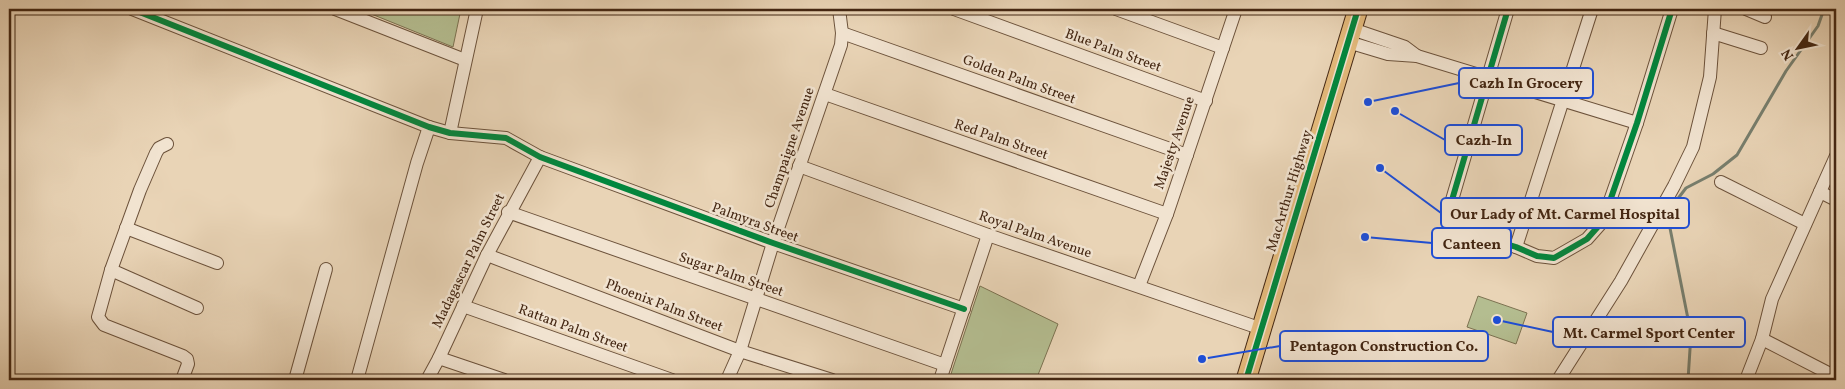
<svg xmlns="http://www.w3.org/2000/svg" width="1845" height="389" font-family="Vollkorn,serif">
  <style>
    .green { fill: #b4bd90; stroke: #7c7251 }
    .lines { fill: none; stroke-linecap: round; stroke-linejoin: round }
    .stream { stroke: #777e6d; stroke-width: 3 }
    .minor-casing { stroke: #6c523b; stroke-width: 14 }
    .highway-casing { stroke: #432612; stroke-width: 21 }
    .minor { stroke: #f1e3d0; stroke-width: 12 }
    .highway { stroke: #e4ba7b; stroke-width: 19 }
    .cycleway-casing { stroke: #f1e3d0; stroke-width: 9 }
    .cycleway { stroke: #00873e; stroke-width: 6 }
    .labels { text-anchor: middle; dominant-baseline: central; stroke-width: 5; stroke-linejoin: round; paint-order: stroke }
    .street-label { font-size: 14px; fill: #432612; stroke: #f1e3d0 }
    .leader { fill: none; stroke: #1d4ed8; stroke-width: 2 }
    .callout-dot { fill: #1d4ed8; stroke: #f1e3d0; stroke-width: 2 }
    .callout { fill: #f1e3d0; stroke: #1d4ed8; stroke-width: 2 }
    .callout-label { font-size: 15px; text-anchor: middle; font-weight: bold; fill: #432612 }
  </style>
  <rect width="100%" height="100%" fill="#e9d4b6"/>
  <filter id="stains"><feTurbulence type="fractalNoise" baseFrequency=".004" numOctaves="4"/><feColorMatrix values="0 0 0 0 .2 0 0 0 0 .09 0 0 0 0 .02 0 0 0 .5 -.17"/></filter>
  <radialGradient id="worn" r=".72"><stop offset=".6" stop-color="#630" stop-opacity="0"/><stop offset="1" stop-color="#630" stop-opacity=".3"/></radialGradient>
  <g class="green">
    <path d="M359 9H461L453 47Z"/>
    <path d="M980 286 1058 324 1036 380H949Z"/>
    <path d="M1478 296 1527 313 1516 344 1467 327Z"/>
  </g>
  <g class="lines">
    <path class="stream" d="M1688 380 1691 334 1667 213 1686 188 1713 174 1737 155 1786 71 1818 26 1824 9"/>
    <defs>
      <g id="minor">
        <path d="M132 9 429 127 450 133 506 138 540 157 773 243 964 309"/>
        <path d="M335 9 465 60"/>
        <path d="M954 9 1206 101"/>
        <path d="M1116 9 1223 48"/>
        <path d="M1508 9 1447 217 1450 224 1455 228 1516 247 1537 256 1546 257 1554 258 1587 239 1603 221 1637 123 1672 9"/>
        <path d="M1746 9 1765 17"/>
        <path d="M1352 29 1405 47 1417 56"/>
        <path d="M842 33 1187 155"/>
        <path d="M1713 33 1761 48"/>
        <path d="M1348 42 1388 54 1417 56 1637 123"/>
        <path d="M825 94 1167 214"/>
        <path d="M450 133 477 9"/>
        <path d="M167 144 159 148 156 153 140 190 111 270 98 317 104 325 183 356 187 359 188 364 182 380"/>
        <path d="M799 166 988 235 1262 329"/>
        <path d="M1721 182 1805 224"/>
        <path d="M1820 192 1836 200"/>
        <path d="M508 212 945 365"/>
        <path d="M126 228 217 263"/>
        <path d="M1516 247 1592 9"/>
        <path d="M487 255 740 351 832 380"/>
        <path d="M111 270 197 308"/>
        <path d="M1139 286 1167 214 1236 9"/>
        <path d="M463 306 672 380"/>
        <path d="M1762 339 1836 377"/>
        <path d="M439 358 504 380"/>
        <path d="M295 380 326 269"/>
        <path d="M357 380 417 163 429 127"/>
        <path d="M427 380 439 358 487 255 540 157"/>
        <path d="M727 380 740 351 773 243 841 45 842 33 839 9"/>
        <path d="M940 380 988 235"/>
        <path d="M1558 380 1621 281 1674 186 1693 147 1710 77 1715 9"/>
        <path d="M1746 380 1762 339 1772 299 1836 156"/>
      </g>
      <path id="highway" d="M1246 380 1358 9"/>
    </defs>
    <use href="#minor" class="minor-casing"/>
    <use href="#highway" class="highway-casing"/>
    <use href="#minor" class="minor"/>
    <use href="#highway" class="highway"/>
    <defs>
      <g id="cycleway">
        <path d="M132 9 429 127 450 133 506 138 540 157 773 243 964 309"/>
        <path d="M1508 9 1447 217 1450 224 1455 228 1516 247 1537 256 1546 257 1554 258 1587 239 1603 221 1637 123 1672 9"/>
        <path d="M1246 380 1358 9"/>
      </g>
    </defs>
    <use href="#cycleway" class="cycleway-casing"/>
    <use href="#cycleway" class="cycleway"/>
  </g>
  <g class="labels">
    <g class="street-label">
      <text transform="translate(1113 51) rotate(20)">Blue Palm Street</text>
      <text transform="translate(1019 80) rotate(20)">Golden Palm Street</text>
      <text transform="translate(1001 140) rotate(19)">Red Palm Street</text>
      <text transform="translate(1175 143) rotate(-71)">Majesty Avenue</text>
      <text transform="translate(790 148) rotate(-71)">Champaigne Avenue</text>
      <text transform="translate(1290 191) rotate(-73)">MacArthur Highway</text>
      <text transform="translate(755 223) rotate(20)">Palmyra Street</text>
      <text transform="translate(1035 235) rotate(19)">Royal Palm Avenue</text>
      <text transform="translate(469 261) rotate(-64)">Madagascar Palm Street</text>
      <text transform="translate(731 275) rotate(19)">Sugar Palm Street</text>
      <text transform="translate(664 306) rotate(21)">Phoenix Palm Street</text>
      <text transform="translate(573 329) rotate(20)">Rattan Palm Street</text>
    </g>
  </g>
  <path class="leader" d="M1368 102L1459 83M1395 111L1445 140M1380 168L1441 213M1365 237L1432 243M1497 320L1553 332M1202 359L1280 346"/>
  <g class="callout-dot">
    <circle cx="1368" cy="102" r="5"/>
    <circle cx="1395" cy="111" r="5"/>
    <circle cx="1380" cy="168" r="5"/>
    <circle cx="1365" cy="237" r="5"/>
    <circle cx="1497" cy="320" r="5"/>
    <circle cx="1202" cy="359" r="5"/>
  </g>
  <g class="callout">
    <rect x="1459" y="68" width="134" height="30" rx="5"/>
    <rect x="1445" y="125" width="77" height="30" rx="5"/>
    <rect x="1441" y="198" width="248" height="30" rx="5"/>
    <rect x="1432" y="228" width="79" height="30" rx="5"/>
    <rect x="1553" y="317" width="192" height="30" rx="5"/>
    <rect x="1280" y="331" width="208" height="30" rx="5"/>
  </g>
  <g class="callout-label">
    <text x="1526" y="88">Cazh In Grocery</text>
    <text x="1484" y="145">Cazh-In</text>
    <text x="1565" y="219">Our Lady of Mt. Carmel Hospital</text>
    <text x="1472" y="249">Canteen</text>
    <text x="1649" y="338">Mt. Carmel Sport Center</text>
    <text x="1384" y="351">Pentagon Construction Co.</text>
  </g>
  <rect width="1845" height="389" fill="none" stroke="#e9d4b6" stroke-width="30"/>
  <rect x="10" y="10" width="1825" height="369" fill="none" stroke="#432612" stroke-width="2.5"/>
  <rect x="15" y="15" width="1815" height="359" fill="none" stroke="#432612"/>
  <g transform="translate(1798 48) rotate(237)" stroke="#f1e3d0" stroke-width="4" paint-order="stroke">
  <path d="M0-4L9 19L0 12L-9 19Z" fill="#432612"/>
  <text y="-8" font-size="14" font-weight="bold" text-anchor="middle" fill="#432612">N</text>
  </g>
  <rect width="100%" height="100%" filter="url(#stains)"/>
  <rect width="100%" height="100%" fill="url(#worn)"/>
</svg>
